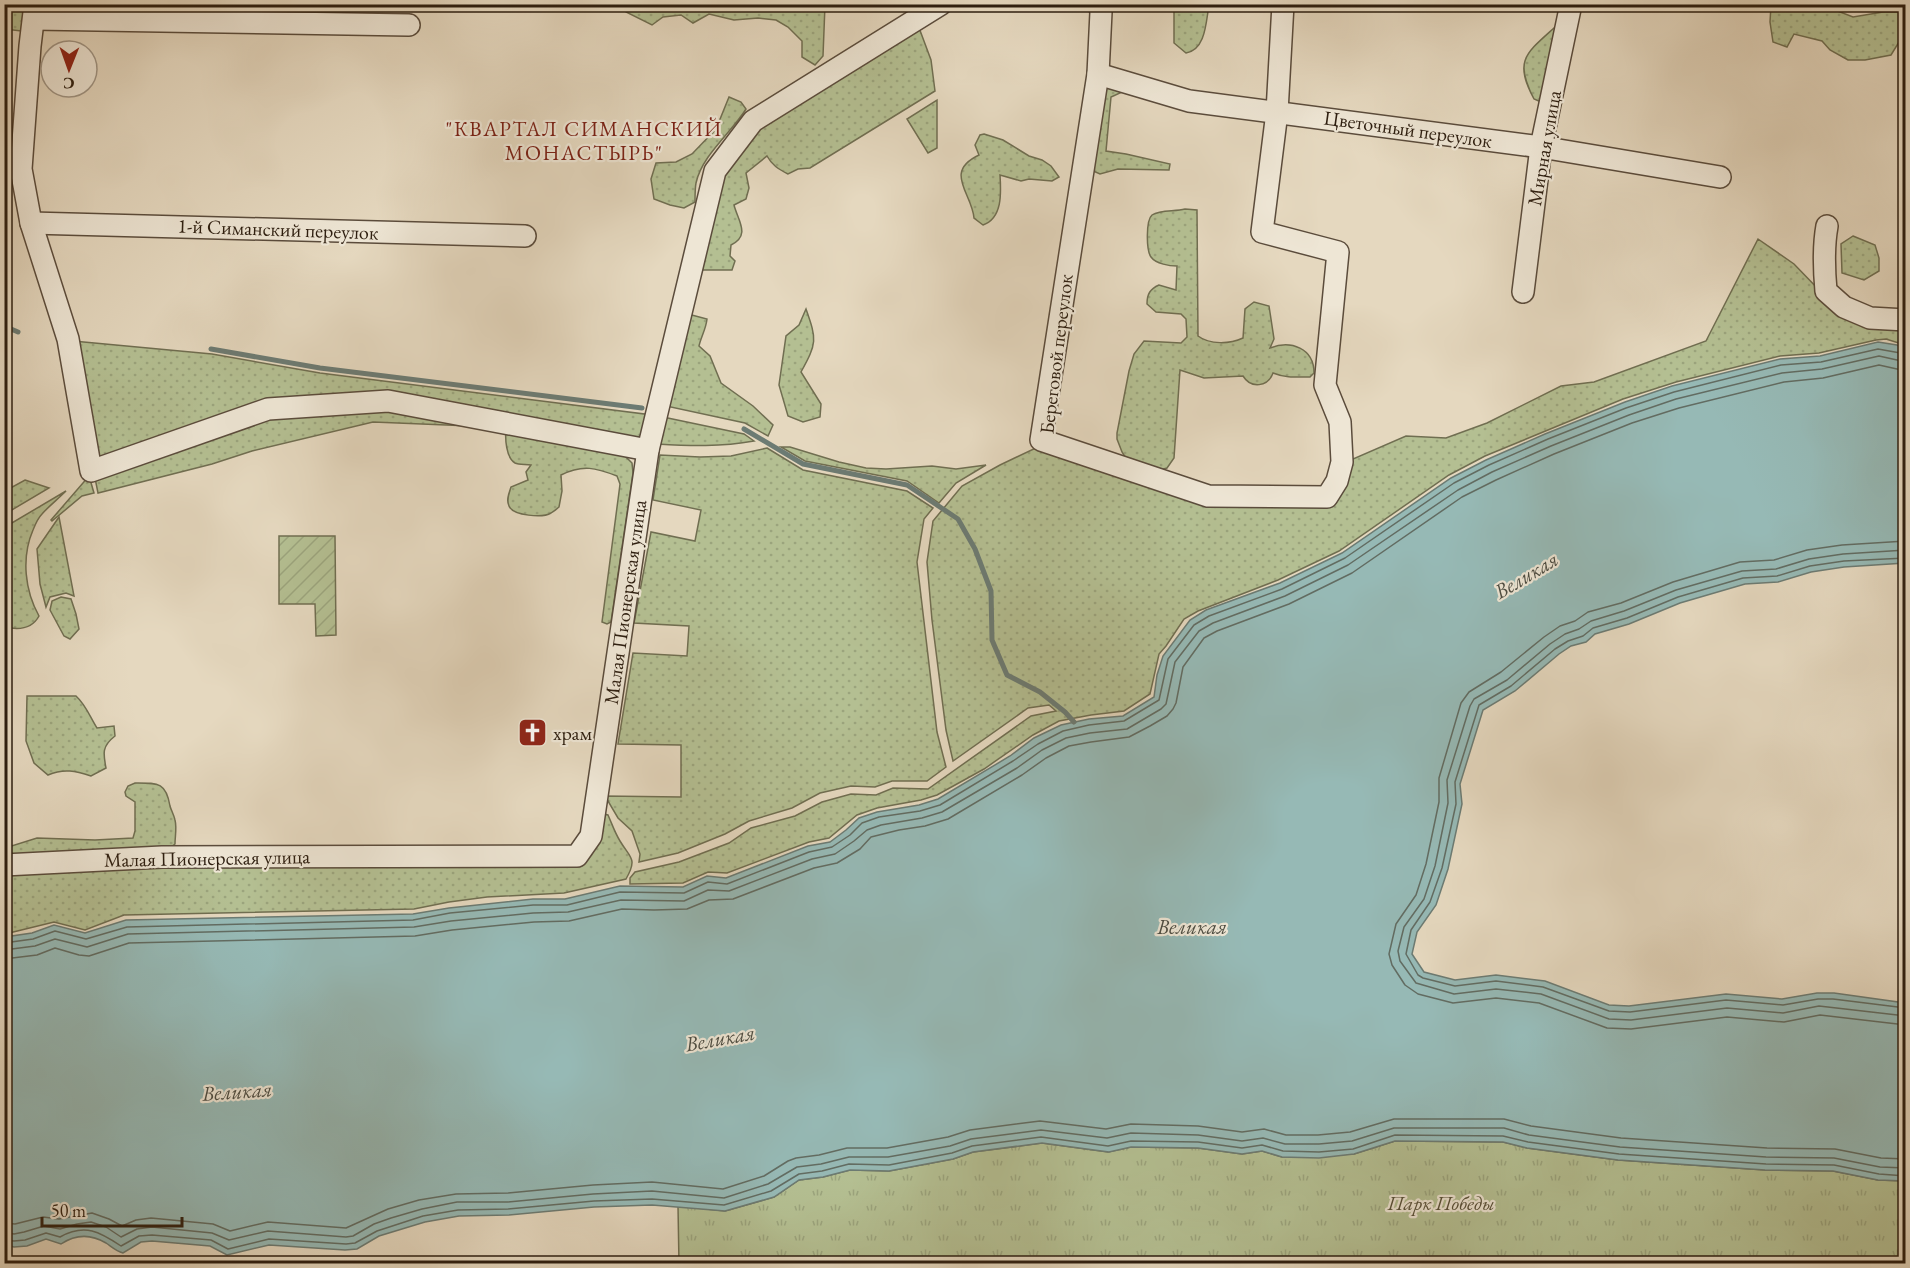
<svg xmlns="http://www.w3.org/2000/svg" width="1910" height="1268" font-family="'EB Garamond',serif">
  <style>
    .grass { fill: url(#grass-dots); stroke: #706e51; stroke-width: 1.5 }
    .park { fill: url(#park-tufts); stroke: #706e51; stroke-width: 1.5 }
    .garden { fill: url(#garden-furrows); stroke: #706e51; stroke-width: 1.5 }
    .water { fill: #96b9b5; stroke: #6c7b73; stroke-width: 1.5 }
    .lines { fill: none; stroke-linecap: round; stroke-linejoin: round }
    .shore { stroke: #626c62; stroke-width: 1.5 }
    .stream { stroke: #6c7b73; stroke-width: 5 }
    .minor-casing { stroke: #5b4c3c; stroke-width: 24 }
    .minor { stroke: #eee6d5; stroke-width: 21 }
    .labels { text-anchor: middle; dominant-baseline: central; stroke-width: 4.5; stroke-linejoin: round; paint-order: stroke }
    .street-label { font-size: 20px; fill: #2d1e10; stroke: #eee6d5 }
    .poi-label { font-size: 20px; fill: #2d1e10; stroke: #eee6d5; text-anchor: start }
    .park-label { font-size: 20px; font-style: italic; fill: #564e37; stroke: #eee6d5 }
    .neighbourhood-label { font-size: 21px; letter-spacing: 1.5px; fill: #7a1f14; stroke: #eee6d5 }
    .water-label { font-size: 21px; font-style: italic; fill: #4c4c42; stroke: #eee6d5 }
  </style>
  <defs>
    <pattern id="grass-dots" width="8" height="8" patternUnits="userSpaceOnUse" patternTransform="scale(1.5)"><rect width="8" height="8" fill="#b4bf92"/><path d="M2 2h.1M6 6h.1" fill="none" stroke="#9ba47d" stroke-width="1.8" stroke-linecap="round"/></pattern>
    <pattern id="park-tufts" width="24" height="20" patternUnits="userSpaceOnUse" patternTransform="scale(1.5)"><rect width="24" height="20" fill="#b4bf92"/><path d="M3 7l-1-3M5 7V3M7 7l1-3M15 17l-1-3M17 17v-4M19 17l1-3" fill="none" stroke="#9ba47d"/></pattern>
    <pattern id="garden-furrows" width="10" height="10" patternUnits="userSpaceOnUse" patternTransform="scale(1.5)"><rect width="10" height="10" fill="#b4bf92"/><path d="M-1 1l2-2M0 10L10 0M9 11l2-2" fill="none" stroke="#9ba47d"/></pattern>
  </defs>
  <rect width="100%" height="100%" fill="#e5d8bf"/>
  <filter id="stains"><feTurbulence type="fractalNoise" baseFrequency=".00333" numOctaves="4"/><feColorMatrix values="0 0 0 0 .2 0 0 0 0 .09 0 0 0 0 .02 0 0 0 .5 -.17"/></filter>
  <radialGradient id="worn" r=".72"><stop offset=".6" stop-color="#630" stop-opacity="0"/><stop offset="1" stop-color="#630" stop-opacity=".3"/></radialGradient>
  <g class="grass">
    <path d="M4 5H24L21 31 5 29Z"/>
    <path d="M623 5H825L823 56 815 65 802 57V41L788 27 776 20 758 18 734 20 709 14 693 23 681 15 663 17 652 25 626 12Z"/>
    <path d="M1174 5H1209C1206 21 1206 50 1186 53L1174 43Z"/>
    <path d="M1771 5H1822L1853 17 1883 12H1899V42L1891 55 1865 60H1848L1830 50 1822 41 1794 34 1787 47 1773 42 1770 22Z"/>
    <path d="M918 25 931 60 935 91 810 168 798 169 788 174C778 169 772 165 767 156L746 173 749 188 746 199 734 205C738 221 751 235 731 245L730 256 735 261 732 270H698L721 173 760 123Z"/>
    <path d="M1554 28 1559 30 1541 102 1534 99C1514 61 1525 54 1554 28Z"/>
    <path d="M1107 81 1131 88 1111 97 1106 151 1126 154 1170 164 1169 170 1118 169 1100 174 1091 170Z"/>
    <path d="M729 97 741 102 746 109C732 132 702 155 696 183 695 188 695 195 695 202L684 208 670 205 654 199 651 179 656 163 676 162 692 154 716 129Z"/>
    <path d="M937 100V148L928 153 907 119Z"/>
    <path d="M984 134 1003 140 1029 156 1042 160 1051 166 1059 177 1052 181 1029 179 1021 181 1000 175C1001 192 1003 218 983 225L974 218C972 193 943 172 979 155L975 145 980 135Z"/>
    <path d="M1185 209 1197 210 1198 336C1210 345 1230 344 1243 338L1245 309 1254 302 1269 306 1274 339 1270 348C1291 340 1314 348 1314 373L1310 377C1297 377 1285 378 1273 373 1268 387 1251 389 1243 376L1204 378 1180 370 1174 458 1167 468 1160 470 1127 460 1122 452 1117 439V433L1129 371 1134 354 1144 341 1181 343 1187 337 1186 319 1181 314 1156 312 1147 304C1147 294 1150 289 1159 285L1176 290 1177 266C1170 266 1156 264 1151 257 1146 250 1146 220 1152 215 1161 209 1175 212 1185 209Z"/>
    <path d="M1853 236 1875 245 1879 258V271L1864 280 1842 273 1841 244Z"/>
    <path d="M1758 239 1794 264 1825 296 1905 325V345L1886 339 1876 340 1819 353 1780 356 1676 382 1623 399 1485 456 1449 475 1339 551 1278 580 1198 611 1184 619 1166 646 1159 654 1150 694 1124 711 1091 715 1059 721 1033 735 984 769 937 795 921 800 877 808 857 815 829 838 809 842 727 873 708 872 683 883 630 884V878L635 872 679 862 729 843 751 828 795 816 822 802 851 794 876 795 893 788 928 789 1031 716 1056 711 1049 705 1028 708 953 761 946 730 932 620 927 562 933 521 962 486 1000 465 1042 445 1207 500 1328 502 1346 462 1406 436 1446 438 1487 423 1561 386 1594 382 1706 341Z"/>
    <path d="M806 309C817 340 817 343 801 372L821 404 820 417 803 422 788 416 779 385 786 336 799 325Z"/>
    <path d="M688 314 707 319C706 329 701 337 699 346L710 356 721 383 753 406 773 425 768 436 745 423 666 406Z"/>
    <path d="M73 341 212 354 320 373 652 415 644 444 389 397 268 404 94 466Z"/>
    <path d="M388 403 495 427 373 422 252 451 212 464 98 493 94 473 269 412Z"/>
    <path d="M663 417 744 434 754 441C721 447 690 446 657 444Z"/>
    <path d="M506 429 625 456 632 463 633 473 611 622 607 624 602 622 619 492 620 484 617 476C596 468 583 464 561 475L562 491 559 507C557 509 554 511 551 513 543 518 513 516 509 506 506 500 509 493 511 487L528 480 526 472 531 465C526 464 519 465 515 463 506 458 505 438 506 429Z"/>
    <path d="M781 447H790L839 462 866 468 886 469 932 466 956 469 986 465 956 483 939 503 907 481 805 461Z"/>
    <path d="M767 448 803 470 907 491 933 508 924 519 917 562 937 732 946 767 927 781H892L875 787 851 786 820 793 792 808 749 821 725 834 678 853 639 862 640 854 632 831 618 818 605 796 681 797V745L618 744 633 653 687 656 689 626 634 623 651 532 695 541 701 510 653 500 660 455 700 457 731 456Z"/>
    <path d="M89 476 94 493 82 496 52 521 51 520Z"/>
    <path d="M25 480 49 488 5 514V491Z"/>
    <path d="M66 491C58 499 49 506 42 514 38 518 35 525 33 530 21 558 25 591 39 616 32 629 18 630 5 627V527Z"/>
    <path d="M59 517 74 596 66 593 50 597 46 607 40 584 37 549Z"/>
    <path d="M61 597 71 599 76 614 79 629 70 639 64 636 50 610 52 601Z"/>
    <path d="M27 696H76C86 705 90 717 97 728L114 726 115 736C102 746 103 753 106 768L91 776C76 771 64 768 48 775L34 763 26 741Z"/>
    <path d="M135 783C158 783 166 782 170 806 171 810 174 815 175 820 177 828 175 836 175 844L170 848 5 860V848L37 838 95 840 133 838 135 831V802L126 796 125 792 128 786Z"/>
    <path d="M599 813 608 815C612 824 615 833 620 841 630 858 638 858 626 879L564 893 487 897 449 902 414 909 124 915 85 930 54 922 5 934V871L163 862 579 860Z"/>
  </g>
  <path class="park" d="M1395 1141 1503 1142 1527 1148 1618 1160 1765 1170 1833 1171 1878 1180 1905 1181 1906 1263 679 1264 678 1206 725 1211 774 1197 799 1180 823 1177 850 1170 889 1171 953 1159 973 1152 1042 1143 1108 1152 1131 1147 1198 1148 1242 1154 1262 1151 1282 1157 1354 1154Z"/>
  <path class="garden" d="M279 536H335L336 635 316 636 315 604H279Z"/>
  <path class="water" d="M1878 342 1897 345 1905 349V563L1844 567 1811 572 1778 582 1745 584 1680 603 1629 624 1595 634 1586 642 1571 646 1559 654 1515 691 1483 710 1460 784 1462 804 1448 869 1436 905 1417 932 1412 954 1424 972 1455 980 1496 975 1545 981 1609 1005 1629 1006 1726 994 1782 999 1817 993H1834L1905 1003V1181L1878 1180 1833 1171 1765 1170 1618 1160 1527 1148 1503 1142 1395 1141 1354 1154 1319 1158 1282 1157 1262 1151 1242 1154 1198 1148 1131 1147 1109 1152 1042 1143 973 1152 953 1159 889 1171 850 1170 823 1177 799 1180 774 1197 725 1211 652 1205 594 1207 509 1215 459 1216 425 1222 379 1236 357 1249 345 1250 269 1245 227 1255 210 1246 152 1241 141 1242 123 1253C116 1251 112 1247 106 1243 91 1234 76 1234 61 1244L46 1239 27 1246 14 1247 5 1245V937L32 933 54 925 85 933 126 920 413 914 449 908 533 899H565L620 886 683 887 707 876 726 878 808 846 830 842 846 830 859 818 877 812 919 805 938 799 1010 756 1034 738 1061 725 1089 719 1123 716 1154 697 1157 675 1163 656 1190 620 1206 610 1280 583 1342 553 1451 478 1486 460 1545 434 1625 402 1672 386 1780 359 1820 356Z"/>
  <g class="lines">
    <g class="shore">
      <path d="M1906 541 1842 545 1807 550 1774 560 1740 562 1673 582 1621 603 1588 612 1575 621 1560 626 1544 637 1501 672 1469 692 1461 703 1439 778V802L1426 864 1416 895 1396 924 1389 954 1392 965 1405 985 1418 994 1453 1003 1496 998 1539 1003 1607 1028 1631 1029 1727 1017 1784 1022 1820 1015 1906 1025"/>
      <path d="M1906 550 1843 554 1809 559 1776 569 1742 571 1676 590 1624 611 1591 621 1579 629 1565 634 1550 644 1507 680 1474 699 1470 706 1447 780 1448 803 1435 866 1424 899 1404 927 1398 951 1400 961 1416 983 1454 994 1496 989 1541 994 1609 1019 1631 1020 1727 1008 1783 1013 1819 1006 1906 1016"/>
      <path d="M1906 558 1844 561 1810 566 1777 576 1743 578 1678 597 1627 618 1593 628 1583 636 1568 641 1555 649 1511 686 1479 705 1455 782 1456 804 1442 868 1430 902 1411 930 1406 954 1418 975 1423 978 1455 986 1496 981 1543 987 1609 1011 1630 1012 1726 1000 1783 1005 1818 999H1833L1906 1008"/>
      <path d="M4 943 33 939 55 931 86 939 127 927 413 920 450 913 533 905H567L620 892 684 893 708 882 727 884 809 852 832 847 850 835 862 823 879 817 920 811 940 805 1013 761 1038 744 1063 731 1089 725 1124 721 1159 700 1168 659 1194 625 1209 616 1282 589 1345 558 1454 483 1489 465 1548 439 1626 408 1674 392 1781 365 1821 362 1878 349 1906 354"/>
      <path d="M4 950 35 946 55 939 87 947 128 934 414 927 451 921 533 913 568 912 621 900 684 901 708 890 729 891 812 859 835 854 854 841 867 830 881 825 922 818 942 812 1017 768 1042 750 1066 738 1090 733 1127 729 1161 709 1166 704 1175 662 1199 631 1213 623 1285 596 1348 565 1458 490 1492 472 1551 446 1629 415 1676 399 1782 373 1822 369 1879 356 1906 362"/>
      <path d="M4 959 37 955 55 948 79 955 89 956 129 943 415 936 452 930 534 922 569 921 622 909 654 910 687 909 709 900 733 899 814 868 837 863 860 849 871 837 899 830 925 826 948 819 1022 775 1046 758 1069 746 1091 742 1129 737 1150 726 1167 716 1173 709 1176 703 1183 667 1204 638 1217 631 1289 604 1352 573 1462 497 1496 480 1554 454 1632 423 1679 408 1784 382 1823 378 1879 365 1906 371"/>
      <path d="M4 1223 15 1224 43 1217 59 1219 92 1213 109 1219 122 1226 136 1220 151 1218 213 1224 230 1231 268 1222 346 1228 388 1209 419 1200 456 1194 508 1193 593 1185 652 1182 723 1189 764 1176 788 1161 796 1158 819 1155 847 1148H887L948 1137 970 1130 1040 1121 1106 1129 1131 1124 1198 1126 1242 1132 1264 1129 1286 1135H1318L1350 1132 1394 1119H1504L1531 1126 1621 1138 1767 1148 1835 1149 1881 1158 1906 1159"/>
      <path d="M4 1232 14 1234 24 1232 44 1226 60 1229 77 1224 91 1222 106 1227 121 1237 137 1229 152 1227 212 1233 229 1240 268 1231 346 1237 353 1236 374 1224 391 1218 422 1209 457 1202H508L593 1194 652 1191 724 1198 768 1184 797 1167 821 1164 849 1157H888L950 1146 971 1139 1041 1130 1107 1138 1131 1133 1198 1135 1242 1141 1263 1138 1285 1144H1319L1352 1141 1394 1128H1504L1529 1135 1620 1147 1766 1157 1834 1158 1880 1167 1906 1168"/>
      <path d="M4 1240 14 1241 25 1240 46 1233 60 1237C85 1223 100 1232 121 1246L139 1236 152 1235 211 1240 228 1249 269 1239 346 1244 355 1243 377 1231 423 1216 458 1210 508 1209 594 1201 652 1199 724 1205 771 1191 799 1174 822 1171 849 1164 889 1165 952 1153 972 1146 1041 1137 1108 1146 1131 1141 1198 1142 1242 1148 1262 1145 1283 1151 1319 1152 1353 1149 1395 1135 1503 1136 1528 1142 1619 1154 1766 1164 1834 1165 1879 1174 1906 1176"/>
    </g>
    <g class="stream">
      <path d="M4 326 18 332"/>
      <path d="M211 349 320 368 642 408"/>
      <path d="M744 429 803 464 907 485 958 519 975 549 991 591 992 640 1007 675 1040 692 1065 712 1074 722"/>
    </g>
    <defs>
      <g id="minor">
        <path d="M35 4 30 46 21 169 31 223 68 339 91 471 268 409 388 401 648 450"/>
        <path d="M1099 4 1101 12 1098 74 1041 440 1208 496 1327 497 1337 481 1342 462 1340 422 1325 385 1338 252 1262 232 1277 112 1283 4"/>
        <path d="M34 19 409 25"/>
        <path d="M1098 74 1189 101 1541 147 1720 177"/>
        <path d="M31 223 525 236"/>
        <path d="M1827 226C1823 248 1824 269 1826 291L1844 307 1870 318 1906 320"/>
        <path d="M1523 292 1541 147 1571 4"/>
        <path d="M4 865 162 857 577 856 591 836 648 450 715 171 753 121 941 4"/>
      </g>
    </defs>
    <use href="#minor" class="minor-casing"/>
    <use href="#minor" class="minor"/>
  </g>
  <defs>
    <symbol id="church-square" viewBox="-11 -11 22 22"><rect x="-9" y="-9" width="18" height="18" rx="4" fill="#8f2418" stroke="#eee6d5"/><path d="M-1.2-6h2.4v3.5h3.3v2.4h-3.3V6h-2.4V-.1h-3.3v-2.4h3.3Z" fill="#fff"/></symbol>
  </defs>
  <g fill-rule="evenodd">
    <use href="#church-square" x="516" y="716" width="33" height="33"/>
  </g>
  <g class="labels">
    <g class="street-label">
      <text transform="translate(1408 129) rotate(8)">Цветочный переулок</text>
      <text transform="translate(1544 148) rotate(-80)">Мирная улица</text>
      <text transform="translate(278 229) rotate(2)">1-й Симанский переулок</text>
      <text transform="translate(1056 354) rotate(-83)">Береговой переулок</text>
      <text transform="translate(625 602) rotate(-82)">Малая Пионерская улица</text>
      <text transform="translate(207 858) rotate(-1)">Малая Пионерская улица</text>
    </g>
    <g class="poi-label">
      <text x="553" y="733">храм</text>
    </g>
    <g class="park-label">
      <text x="1441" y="1203">Парк Победы</text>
    </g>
    <g class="neighbourhood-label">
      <text x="584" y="128">"КВАРТАЛ СИМАНСКИЙ<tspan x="584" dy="24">МОНАСТЫРЬ"</tspan></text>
    </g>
    <g class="water-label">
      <text transform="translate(1526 575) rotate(-31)">Великая</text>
      <text x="1192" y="926">Великая</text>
      <text transform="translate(720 1038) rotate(-10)">Великая</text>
      <text transform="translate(237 1091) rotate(-4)">Великая</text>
    </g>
  </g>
  <rect width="1910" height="1268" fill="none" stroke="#e5d8bf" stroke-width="24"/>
  <rect x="6" y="6" width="1898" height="1256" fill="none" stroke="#2d1e10" stroke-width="3"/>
  <rect x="12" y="12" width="1886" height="1244" fill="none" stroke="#2d1e10" stroke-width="1.5"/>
  <g transform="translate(69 69) rotate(181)"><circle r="28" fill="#eee6d5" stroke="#a19686" stroke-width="1.5"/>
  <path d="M0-4.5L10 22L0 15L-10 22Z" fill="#8f2418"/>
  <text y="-9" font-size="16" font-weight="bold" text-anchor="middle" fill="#2d1e10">С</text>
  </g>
  <path d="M42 1217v9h140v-9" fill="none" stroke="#2d1e10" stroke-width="3"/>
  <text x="51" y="1217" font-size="18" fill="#2d1e10" stroke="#eee6d5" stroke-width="4.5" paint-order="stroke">50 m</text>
  <rect width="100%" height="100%" filter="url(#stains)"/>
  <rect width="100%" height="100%" fill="url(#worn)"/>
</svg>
